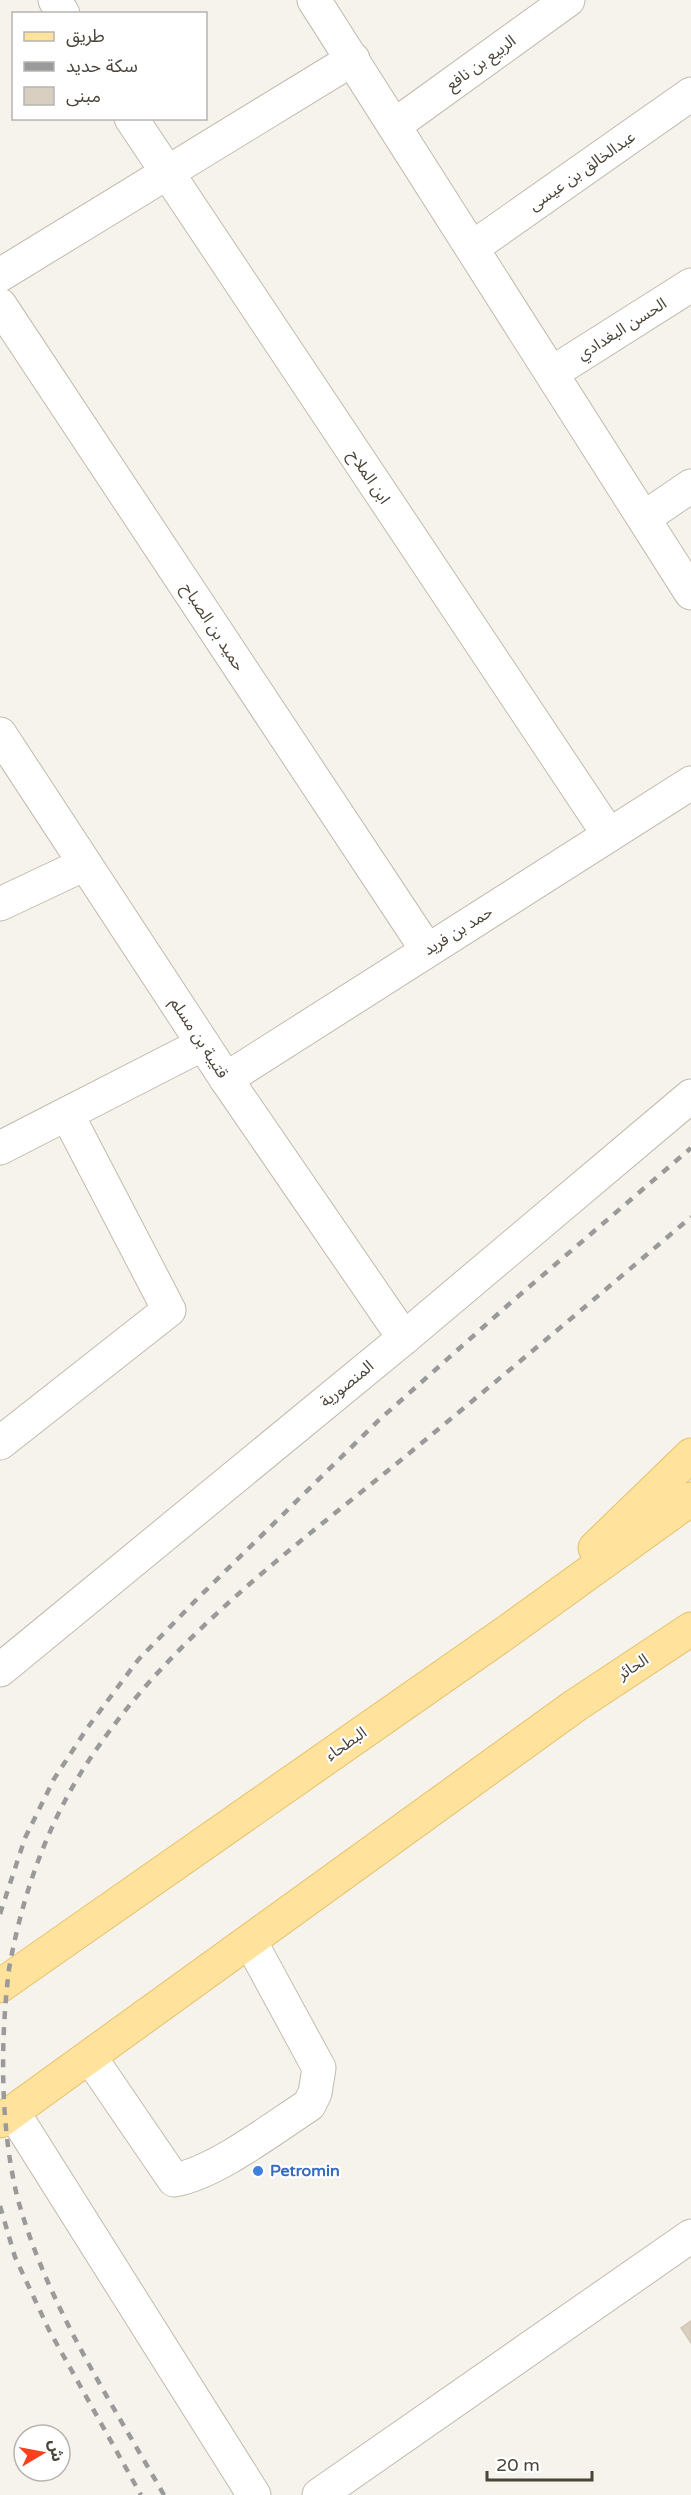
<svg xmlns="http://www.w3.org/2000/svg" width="691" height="2495" font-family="'Varela Round','Noto Sans Arabic',sans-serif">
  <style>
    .building { fill: #d8cfc1; stroke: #d3c7b4; stroke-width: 1.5 }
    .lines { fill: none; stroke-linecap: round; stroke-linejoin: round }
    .minor-casing { stroke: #c2bbae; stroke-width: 35 }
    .major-casing { stroke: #e6c16a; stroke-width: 35 }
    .minor { stroke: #fff; stroke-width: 33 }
    .major { stroke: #ffe39c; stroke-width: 33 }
    .rail { stroke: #9a9a9a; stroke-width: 4.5; stroke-dasharray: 8 8; stroke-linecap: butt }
    .shop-dot { fill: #3f7fe0; stroke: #fff; stroke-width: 2 }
    .labels { text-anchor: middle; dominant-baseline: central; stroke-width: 4.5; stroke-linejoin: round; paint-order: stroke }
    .street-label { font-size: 16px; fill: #4b4439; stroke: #fff }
    .shop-label { font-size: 16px; font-weight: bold; fill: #366cbe; stroke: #fff; text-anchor: start }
  </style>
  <rect width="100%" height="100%" fill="#f6f3ec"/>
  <path class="building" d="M691 2321V2343L681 2328Z"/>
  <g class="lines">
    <defs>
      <g id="minor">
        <path d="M55 0 63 14"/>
        <path d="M314 0 691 593"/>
        <path d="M131 118 609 835"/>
        <path d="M395 125 568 0"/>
        <path d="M472 248 691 94"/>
        <path d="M0 275 353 59"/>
        <path d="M0 305 427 950"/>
        <path d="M552 373 691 285"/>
        <path d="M644 518 691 486"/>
        <path d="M0 734 226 1079 404 1338"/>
        <path d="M0 904 85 864"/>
        <path d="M226 1079 691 783"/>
        <path d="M0 1148 203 1044"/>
        <path d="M0 1443 169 1310 67 1114"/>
        <path d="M0 1670 404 1338 691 1096"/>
        <path d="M90 2057 174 2180C215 2173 272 2129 309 2105L315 2093 319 2068 250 1941"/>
        <path d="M13 2112 254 2495"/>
        <path d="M319 2495 691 2236"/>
      </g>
      <g id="major">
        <path d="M595 1548 691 1455"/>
        <path d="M0 1986 508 1631 691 1499"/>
        <path d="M0 2121 576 1705 691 1629"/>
      </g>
    </defs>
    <use href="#minor" class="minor-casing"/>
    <use href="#major" class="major-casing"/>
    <use href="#minor" class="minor"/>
    <use href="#major" class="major"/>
    <g class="rail">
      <path d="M0 1914 25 1838 54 1779 88 1727 138 1660 196 1600 379 1420 508 1305 691 1148"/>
      <path d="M0 2206 15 2257 49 2330 141 2495"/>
      <path d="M164 2495C110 2400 48 2306 18 2200 0 2128 0 2043 9 1969 23 1890 51 1813 98 1747 178 1632 294 1547 401 1460 498 1380 595 1299 691 1217"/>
    </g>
  </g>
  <circle class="shop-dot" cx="258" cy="2171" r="6"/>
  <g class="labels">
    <g class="street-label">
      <text transform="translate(481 63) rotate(-36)">الربيع بن نافع</text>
      <text transform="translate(582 171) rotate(-35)">عبدالخالق بن عيسى</text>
      <text transform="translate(622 329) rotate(-32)">الحسن البغدادي</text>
      <text transform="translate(369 477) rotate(56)">ابن الملاح</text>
      <text transform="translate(213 627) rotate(57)">حميد بن الصباح</text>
      <text transform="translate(458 931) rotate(-32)">حمد بن فريد</text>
      <text transform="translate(199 1038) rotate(57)">قتيبة بن مسلم</text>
      <text transform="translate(347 1384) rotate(-39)">المنصورية</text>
      <text transform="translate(633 1667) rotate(-33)">الحائر</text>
      <text transform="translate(346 1744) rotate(-35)">البطحاء</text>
    </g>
    <g class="shop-label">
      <text x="270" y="2171">Petromin</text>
    </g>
  </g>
  <rect x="12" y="12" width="195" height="108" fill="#ffffff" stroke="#b7b4b0" stroke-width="1.5"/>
  <rect x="24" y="32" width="30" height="9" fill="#ffe39c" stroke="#b7b4b0" stroke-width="1.5"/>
  <text x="66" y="42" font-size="18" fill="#4b4439">طريق</text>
  <rect x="24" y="62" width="30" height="9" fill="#9a9a9a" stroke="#b7b4b0" stroke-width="1.5"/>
  <text x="66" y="72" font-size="18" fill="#4b4439">سكة حديد</text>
  <rect x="24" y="87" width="30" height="18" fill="#d8cfc1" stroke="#b7b4b0" stroke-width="1.5"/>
  <text x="66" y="102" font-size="18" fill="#4b4439">مبنى</text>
  <g transform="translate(42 2453) rotate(80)"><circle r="28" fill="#ffffff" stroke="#b7b4b0" stroke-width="1.5"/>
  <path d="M0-4.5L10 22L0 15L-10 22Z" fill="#fc3f1d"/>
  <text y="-9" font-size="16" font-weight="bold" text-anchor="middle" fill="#4b4439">ش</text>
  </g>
  <path d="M487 2471v9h105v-9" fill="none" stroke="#4b4439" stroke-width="3"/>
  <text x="496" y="2471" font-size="18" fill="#4b4439" stroke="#ffffff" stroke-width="4.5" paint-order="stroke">20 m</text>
</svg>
